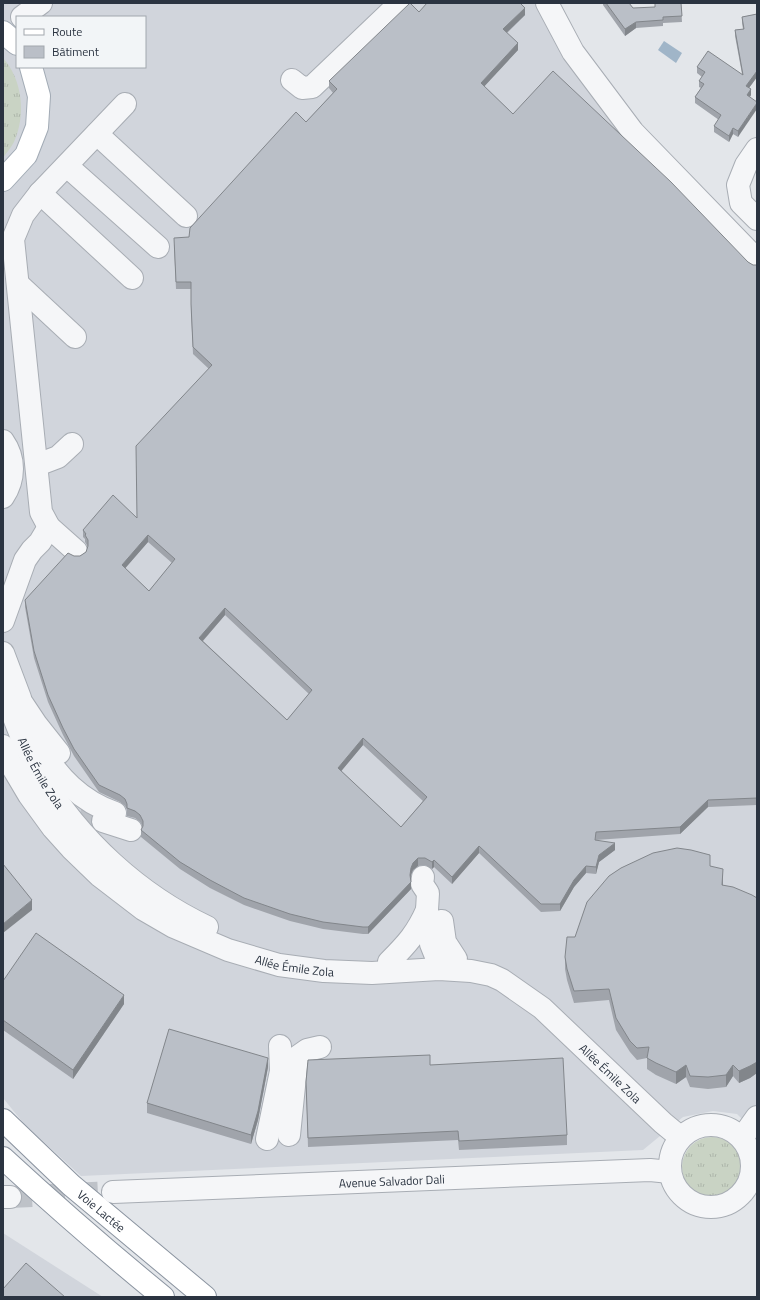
<svg xmlns="http://www.w3.org/2000/svg" width="760" height="1300" font-family="'Titillium Web',sans-serif">
  <style>
    .built { fill: #d1d5dc; fill-rule: evenodd }
    .grass { fill: url(#grass-tufts) }
    .water { fill: #a0b5c8 }
    .lines { fill: none; stroke-linecap: round; stroke-linejoin: round }
    .minor-tunnel { stroke: #bec2c8; stroke-width: 22; stroke-dasharray: 22 11; stroke-linecap: butt }
    .minor-casing { stroke: #a8adb4; stroke-width: 24 }
    .major-casing { stroke: #a2abb5; stroke-width: 24 }
    .highway-casing { stroke: #8b94a0; stroke-width: 24 }
    .minor { stroke: #f5f6f8; stroke-width: 22 }
    .major { stroke: #fff; stroke-width: 22 }
    .highway { stroke: #fff; stroke-width: 22 }
    .wall { fill: #a0a4ab; fill-rule: evenodd }
    .shaded-wall { fill: #82868b }
    .building { fill: #babfc7; stroke: #82868b; fill-rule: evenodd }
    .labels { text-anchor: middle; dominant-baseline: central; stroke-width: 4; stroke-linejoin: round; paint-order: stroke }
    .street-label { font-size: 12px; fill: #2b3441; stroke: #f2f5f7 }
  </style>
  <defs>
    <pattern id="grass-tufts" width="24" height="20" patternUnits="userSpaceOnUse"><rect width="24" height="20" fill="#c9d3c4"/><path d="M3 7l-1-3M5 7V3M7 7l1-3M15 17l-1-3M17 17v-4M19 17l1-3" fill="none" stroke="#adb6aa"/></pattern>
  </defs>
  <rect width="100%" height="100%" fill="#e3e6ea"/>
  <g class="built">
    <path d="M3 3H547L573 52 757 260V1134L737 1114 713 1111 683 1117 643 1150 81 1176 25 1125 3 1098ZM17 17H145V67H17Z"/>
    <path d="M3 1233 103 1297H3Z"/>
  </g>
  <g class="grass">
    <path d="M3 58C23 80 26 116 14 142 11 148 6 153 3 158Z"/>
    <circle cx="712" cy="1167" r="30"/>
  </g>
  <path class="water" d="M664 41 682 53 676 63 658 50Z"/>
  <g class="lines">
    <g class="minor-tunnel">
      <path d="M54 792 77 810 103 821"/>
      <path d="M10 1197 113 1192"/>
    </g>
    <defs>
      <g id="minor">
        <path d="M547 3 573 52 633 132 757 260"/>
        <path d="M22 17 41 3"/>
        <path d="M292 80 302 88 312 87 400 3"/>
        <path d="M97 134 186 216"/>
        <path d="M757 149 746 165 738 185 741 203 757 219"/>
        <path d="M67 166 158 247"/>
        <path d="M40 193 132 278"/>
        <path d="M18 284 75 337"/>
        <path d="M3 441C15 458 15 479 3 497"/>
        <path d="M37 465 58 457 72 444"/>
        <path d="M76 551 49 527 41 512 13 239 23 215 40 193 125 104"/>
        <path d="M3 621 25 560 32 550 40 542 49 527"/>
        <path d="M3 653 20 698"/>
        <path id="s1" d="M3 684C12 715 25 748 41 776 79 840 139 895 207 927"/>
        <path d="M22 703 36 724 59 753"/>
        <path id="s2" d="M3 746 10 763 29 795 53 828 71 848 100 876 143 909 174 927 228 950 279 965 324 971 372 973 439 969 471 971 491 975 502 980 542 1008 663 1123 680 1137"/>
        <path d="M39 746C58 777 80 801 115 813"/>
        <path d="M103 821 131 830"/>
        <path d="M423 877 422 884 428 893 427 910 431 944 437 959 439 969"/>
        <path d="M442 921 445 942 456 959"/>
        <path d="M389 962C407 944 417 933 427 910"/>
        <circle cx="711" cy="1166" r="41"/>
        <path d="M289 1135 297 1057 307 1050 320 1047"/>
        <path d="M742 1138 757 1117"/>
        <path d="M267 1139 281 1071 280 1046"/>
        <path id="s3" d="M113 1192 650 1170 670 1172"/>
        <path d="M3 1197H10"/>
      </g>
      <g id="major">
        <path d="M3 32 17 44"/>
        <path d="M3 180 26 155 37 127 39 96 31 67"/>
      </g>
      <g id="highway">
        <path id="s4" d="M3 1120 71 1185 205 1297"/>
        <path d="M3 1158C55 1206 108 1252 163 1297"/>
      </g>
    </defs>
    <use href="#minor" class="minor-casing"/>
    <use href="#major" class="major-casing"/>
    <use href="#highway" class="highway-casing"/>
    <use href="#minor" class="minor"/>
    <use href="#major" class="major"/>
    <use href="#highway" class="highway"/>
  </g>
  <g class="wall">
    <path d="M603 3H629L633 8H655V3H681L682 22 663 23V26L636 28 625 36 603 5Z"/>
    <path d="M453 4 525 15 507 33 518 50 484 86 513 114 748 262 753 265H757V805L708 807 680 834 596 840 615 850 599 862 596 874 586 873 574 887 560 911 541 912 479 853 452 884 434 867 432 869 425 865 418 866 413 870 411 875 410 878 411 889 368 934H363L323 929 290 921 244 905 210 888 180 869 141 837V830L143 827 140 822 135 818 127 816V810L125 806 120 802 99 792 74 756 63 735 48 702 34 658 25 607V600L74 556H80L86 552 88 547 85 542V539L83 537V530L137 517 209 369 193 354 191 311V289H176L174 245 189 237 306 122 333 93 329 88V81L419 12ZM148 542 172 563 149 591 125 568ZM225 615 309 694 287 720 203 641ZM363 745 423 801 401 827 341 771Z"/>
    <path d="M757 14V77L749 88 751 95 750 97 738 137 733 134 729 142 714 132V126L719 120 695 103V97L701 88 699 87V81L702 77 697 73V67L742 74 735 36V30L743 29 742 23V17Z"/>
    <path d="M710 866 723 880V885L757 898V1073L750 1078 739 1083 733 1076 726 1087 708 1089 690 1087 686 1077 676 1084 656 1075 647 1069V1058L637 1060 630 1052 616 1030 609 1000 574 1003 567 980 565 969V957L575 937Z"/>
    <path d="M3 981 124 1004 73 1079 3 1030Z"/>
    <path d="M430 1065 567 1135V1145L459 1150 458 1140 308 1147 306 1082Z"/>
    <path d="M268 1067 258 1120 251 1144 147 1113V1103Z"/>
  </g>
  <g class="shaded-wall">
    <path d="M525 8V15L503 36V29Z"/>
    <path d="M636 22V28L625 36V29Z"/>
    <path d="M518 43V50L481 90V83Z"/>
    <path d="M757 71V77L746 92V86Z"/>
    <path d="M751 89V95L747 101V95Z"/>
    <path d="M757 103V109L738 137V131Z"/>
    <path d="M733 128V134L729 142V136Z"/>
    <path d="M148 535V542L122 572V565Z"/>
    <path d="M225 608V615L199 645V638Z"/>
    <path d="M363 738V745L338 775V768Z"/>
    <path d="M708 800V807L680 834V827Z"/>
    <path d="M615 843V850L599 862 596 874V867L599 855Z"/>
    <path d="M479 846V853L452 884V877Z"/>
    <path d="M418 858V866L413 870 411 875 410 882V875L411 868 413 863Z"/>
    <path d="M434 860V867L432 869V862Z"/>
    <path d="M586 866V873L574 887 560 911V904L574 880Z"/>
    <path d="M723 869V880L722 896V885Z"/>
    <path d="M411 882V889L368 934V927Z"/>
    <path d="M32 900V910L3 933V924Z"/>
    <path d="M124 995V1004L73 1079V1070Z"/>
    <path d="M268 1058V1067L258 1120 251 1144V1135Z"/>
    <path d="M757 1062V1073L750 1078 739 1083V1071Z"/>
    <path d="M686 1065V1077L676 1084V1072Z"/>
    <path d="M733 1065V1076L726 1087V1075Z"/>
  </g>
  <g class="building">
    <path d="M410 3 419 12 427 3H452L453 4 454 3H520L525 8 503 29 518 43 481 83 513 114 553 71 671 182 748 262 753 265H757V798L708 800 680 827 596 832 595 840 615 843 599 855 596 867 586 866 574 880 560 904H541L479 846 452 877 434 860 432 862 425 858H418L413 863 411 868 410 875 411 882 368 927H363L323 922 290 914 244 898 210 880 180 862 141 830 143 826V821L140 815 135 811 127 808V804L125 799 120 795 99 785 74 749 63 728 48 695 34 651 25 600 68 553 74 556H80L86 552 88 546V540L85 535 86 534 83 530 113 495 137 518 136 446 212 365 193 347 191 304V282H176L174 238 189 237 190 228 296 112 306 122 337 89 329 81ZM148 535 175 559 149 591 122 565ZM225 608 312 690 287 720 199 638ZM363 738 427 797 401 827 338 768Z"/>
    <path d="M606 3H629L633 8 655 7V3H681L682 16 663 17V20L636 22 625 29Z"/>
    <path d="M757 14V71L746 86 751 89 747 95 757 102V103L738 131 733 128 729 136 714 126 721 115 695 97 704 84 699 81 705 72 697 67 708 51 743 75 735 30 744 29 742 17Z"/>
    <path d="M677 848 691 850 710 855V866L723 869 722 885 733 887 752 895 757 898V1062L750 1066 739 1071 733 1065 726 1075 708 1077 690 1076 686 1065 676 1072 656 1063 647 1058 649 1047 637 1048 630 1041 616 1018 609 989 574 991 567 969 565 957 567 937H575L587 902 609 876 621 868 653 853Z"/>
    <path d="M3 864 32 900 3 924Z"/>
    <path d="M36 933 124 995 73 1070 3 1020V981Z"/>
    <path d="M169 1029 268 1058 258 1111 251 1135 147 1103Z"/>
    <path d="M430 1055V1065L563 1058 567 1135 459 1141 458 1131 308 1138 306 1082 308 1060Z"/>
    <path d="M26 1263 65 1297H3V1289Z"/>
  </g>
  <g class="labels">
    <g class="street-label">
      <text stroke="none"><textPath href="#s1" startOffset="97">Allée Émile Zola</textPath></text>
      <text stroke="none"><textPath href="#s2" startOffset="381">Allée Émile Zola</textPath></text>
      <text stroke="none"><textPath href="#s2" startOffset="734">Allée Émile Zola</textPath></text>
      <text stroke="none"><textPath href="#s3" startOffset="279">Avenue Salvador Dali</textPath></text>
      <text stroke="none"><textPath href="#s4" startOffset="134">Voie Lactée</textPath></text>
    </g>
  </g>
  <rect width="760" height="1300" fill="none" stroke="#2b3441" stroke-width="8"/>
  <rect x="16" y="16" width="130" height="52" fill="#f2f5f7" stroke="#a2a8ae"/>
  <rect x="24" y="29" width="20" height="6" fill="#ffffff" stroke="#a2a8ae"/>
  <text x="52" y="36" font-size="12" fill="#2b3441">Route</text>
  <rect x="24" y="46" width="20" height="12" fill="#babfc7" stroke="#a2a8ae"/>
  <text x="52" y="56" font-size="12" fill="#2b3441">Bâtiment</text>
</svg>
